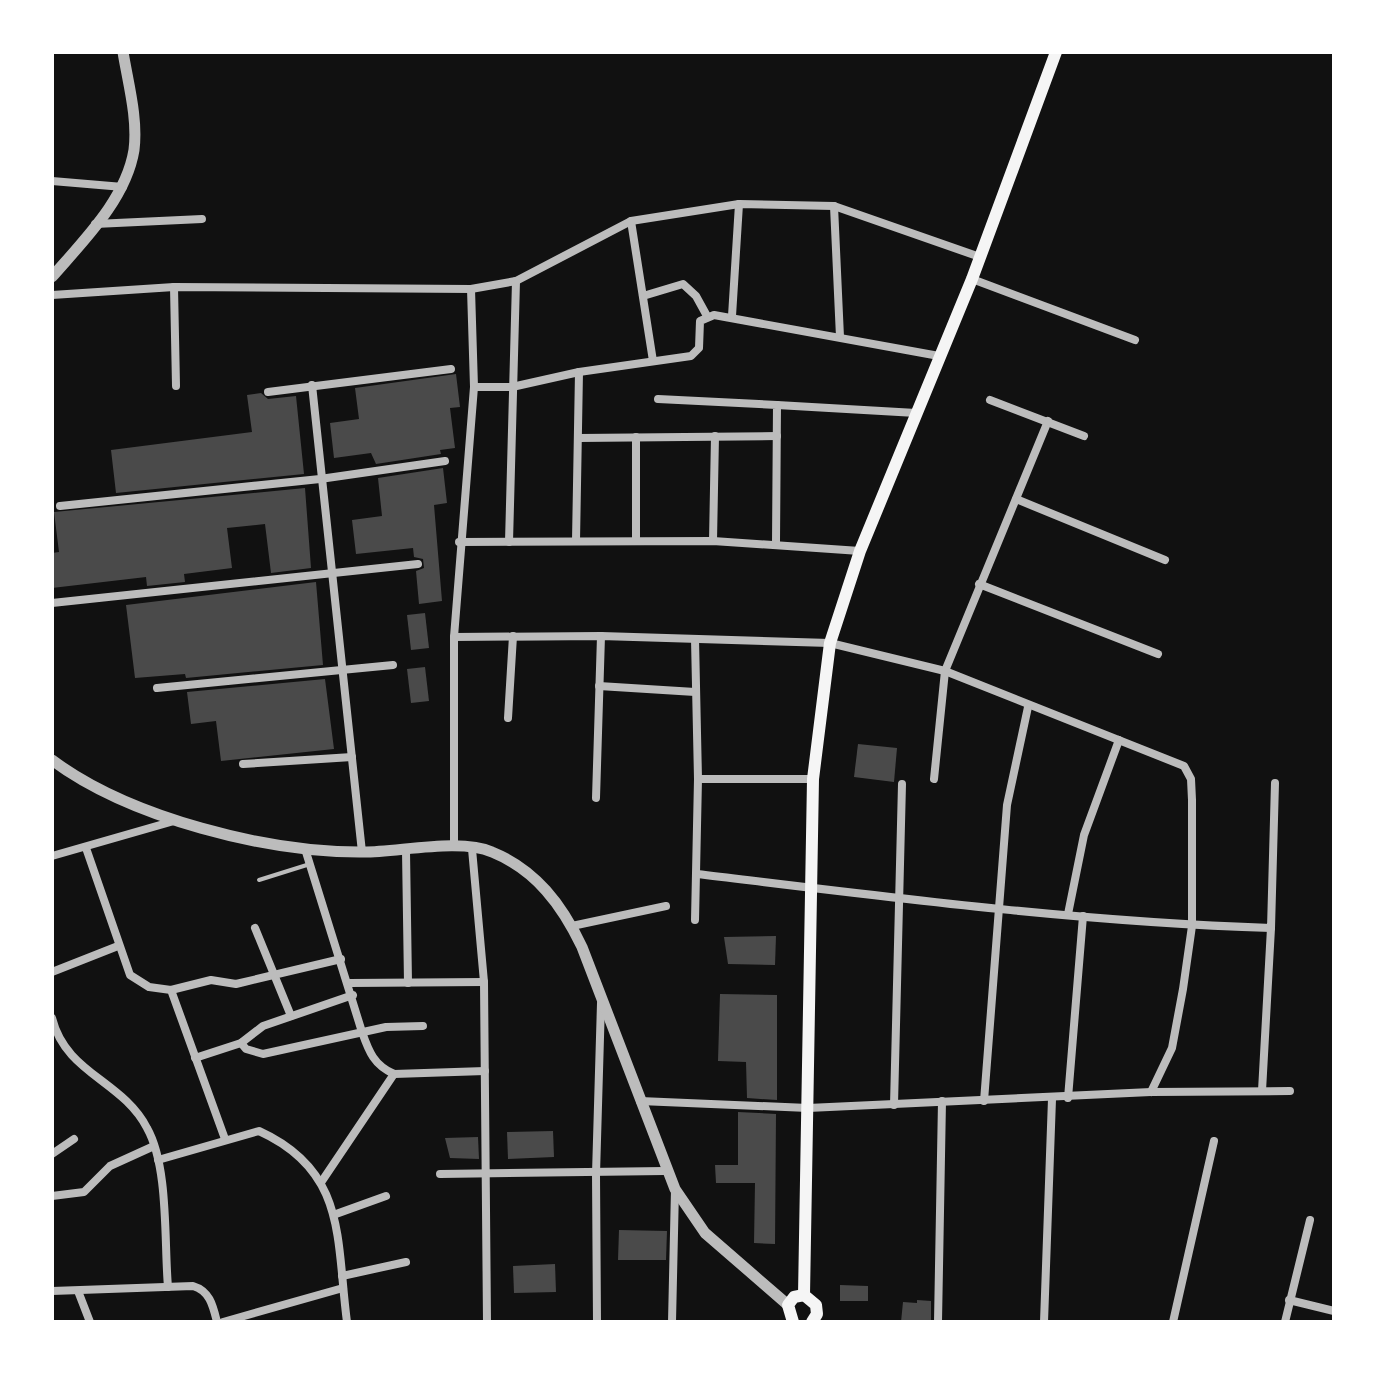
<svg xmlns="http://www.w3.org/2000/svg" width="1386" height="1374" font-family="Inter,sans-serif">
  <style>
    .building { fill: #4a4a4a }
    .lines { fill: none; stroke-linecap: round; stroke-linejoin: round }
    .service { stroke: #bcbcbc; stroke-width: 4 }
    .minor { stroke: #bcbcbc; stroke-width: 8 }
    .tertiary { stroke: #bcbcbc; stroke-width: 11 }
    .secondary { stroke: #f5f5f5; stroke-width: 12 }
  </style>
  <rect width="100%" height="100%" fill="#111"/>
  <g class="building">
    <path d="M456 374 460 407 450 408 455 448 440 450 441 454 376 464 371 453 334 458 330 423 359 419 355 388Z"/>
    <path d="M261 393 268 399 296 396 304 474 116 493 111 450 252 432 247 395Z"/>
    <path d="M443 468 447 503 434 505 442 601 419 604 416 571 424 568 423 559 414 557 413 548 356 554 352 520 382 516 378 478Z"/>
    <path d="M305 488 311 568 271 573 265 524 227 528 232 568 184 574 185 582 147 586 146 577 52 588V553L59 552 54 512Z"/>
    <path d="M316 582 323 665 186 678 185 674 135 678 126 605Z"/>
    <path d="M425 613 429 648 411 650 407 615Z"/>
    <path d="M425 667 429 701 411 703 407 669Z"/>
    <path d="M325 679 334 749 221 761 216 721 191 724 187 692Z"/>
    <path d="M858 744 897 748 894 782 854 777Z"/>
    <path d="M776 936 775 965 728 964 724 937Z"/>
    <path d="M720 994 777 995V1100L747 1098 746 1062 718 1061Z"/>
    <path d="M738 1112 776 1114 775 1244 754 1243 755 1183H716L715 1165H738Z"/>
    <path d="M553 1131 554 1157 508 1159 507 1132Z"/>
    <path d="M478 1137 479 1159 450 1158 445 1138Z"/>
    <path d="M619 1230 667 1231 666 1260H618Z"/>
    <path d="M555 1264 556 1292 514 1293 513 1266Z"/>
    <path d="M840 1285 868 1286V1301H840Z"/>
    <path d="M917 1300 931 1301V1322H901L903 1302 917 1303Z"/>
  </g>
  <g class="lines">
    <path class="service" d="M259 880 310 864"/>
    <g class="minor">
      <path d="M52 181 123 187"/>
      <path d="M834 206 840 337"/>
      <path d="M631 221 653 361"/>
      <path d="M95 224 202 219"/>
      <path d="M972 279 1135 340"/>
      <path d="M174 287 176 386"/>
      <path d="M52 295 174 287 471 289 516 281 631 221 739 204 834 206 980 257"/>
      <path d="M643 296 683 284 696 296 707 316"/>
      <path d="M732 316 739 204"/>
      <path d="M312 385 362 852"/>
      <path d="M474 387H512L579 372 691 356 699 348 700 321 714 315 939 356"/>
      <path d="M268 392 451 369"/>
      <path d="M658 399 777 405 776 543"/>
      <path d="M990 400 1084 436"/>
      <path d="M777 405 916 413"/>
      <path d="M579 438 777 436"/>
      <path d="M1016 499 1165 560"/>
      <path d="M60 506 320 479 445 461"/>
      <path d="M576 541 579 372"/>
      <path d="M636 541V437"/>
      <path d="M713 541 715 436"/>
      <path d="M459 542 713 541 860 551"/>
      <path d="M509 542 516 281"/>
      <path d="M979 584 1158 654"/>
      <path d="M52 603 418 564"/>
      <path d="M454 637 601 636 830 643 945 671 1184 766 1191 779 1192 800V926L1183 989 1172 1048 1151 1092"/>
      <path d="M695 639 698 779H813"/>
      <path d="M599 686 695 692"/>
      <path d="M157 688 393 665"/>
      <path d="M508 718 513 636"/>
      <path d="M243 764 352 757"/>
      <path d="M934 779 945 671 1048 421"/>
      <path d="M596 798 601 636"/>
      <path d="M454 847V637L474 387 471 289"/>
      <path d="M86 848 130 975 149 987 171 990 225 1139"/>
      <path d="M472 849 484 982 487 1322"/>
      <path d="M406 851 408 983"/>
      <path d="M306 852 362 1032C369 1052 374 1065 394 1074L485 1071"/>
      <path d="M52 856 174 821"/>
      <path d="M697 874C888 897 1079 922 1271 928L1275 783"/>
      <path d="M1068 914 1084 835 1119 740"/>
      <path d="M695 920 698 779"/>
      <path d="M572 926 666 906"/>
      <path d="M255 928 291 1016"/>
      <path d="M52 972 118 946"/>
      <path d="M350 983 484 982"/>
      <path d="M171 990 211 980 236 984 341 959"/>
      <path d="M52 1018C66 1074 122 1080 147 1128 169 1167 164 1242 168 1287"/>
      <path d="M241 1043 246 1049 263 1054 386 1027 423 1026"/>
      <path d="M195 1058 241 1043 263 1026 353 995"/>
      <path d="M1262 1091 1271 928"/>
      <path d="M1068 1098 1083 916"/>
      <path d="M640 1101 808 1108 1151 1092 1290 1091"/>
      <path d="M984 1101 1007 805 1028 707"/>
      <path d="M894 1105 902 784"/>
      <path d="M52 1154 74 1139"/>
      <path d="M158 1160 259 1131C347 1171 336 1239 347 1322"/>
      <path d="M440 1174 665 1171"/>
      <path d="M322 1181 394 1074"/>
      <path d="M52 1196 84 1192 110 1166 154 1146"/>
      <path d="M336 1214 386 1196"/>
      <path d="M342 1276 406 1262"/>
      <path d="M52 1291 193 1286C210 1291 213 1306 217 1322"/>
      <path d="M78 1291 90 1322"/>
      <path d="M1289 1300 1334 1311"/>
      <path d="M223 1322 343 1288"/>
      <path d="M597 1322 596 1174 601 1003"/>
      <path d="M672 1322 675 1189"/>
      <path d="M938 1322 942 1101"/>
      <path d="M1044 1322 1052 1099"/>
      <path d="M1173 1322 1214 1141"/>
      <path d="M1285 1322 1310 1220"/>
    </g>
    <g class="tertiary">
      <path d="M52 277C84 240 126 199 134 150 138 118 128 83 123 52"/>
      <path d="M52 760C130 818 268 853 364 852 399 852 461 838 492 852 536 870 562 905 582 947L675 1189 705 1233 788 1305"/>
    </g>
    <g class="secondary">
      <path d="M804 1295 813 779 830 643 860 551 972 279 1056 52"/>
      <path d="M793 1322 788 1305 794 1297 804 1295 816 1305 817 1314 812 1322"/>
    </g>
  </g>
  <rect width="1386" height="1374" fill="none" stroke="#ffffff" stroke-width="108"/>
</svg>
